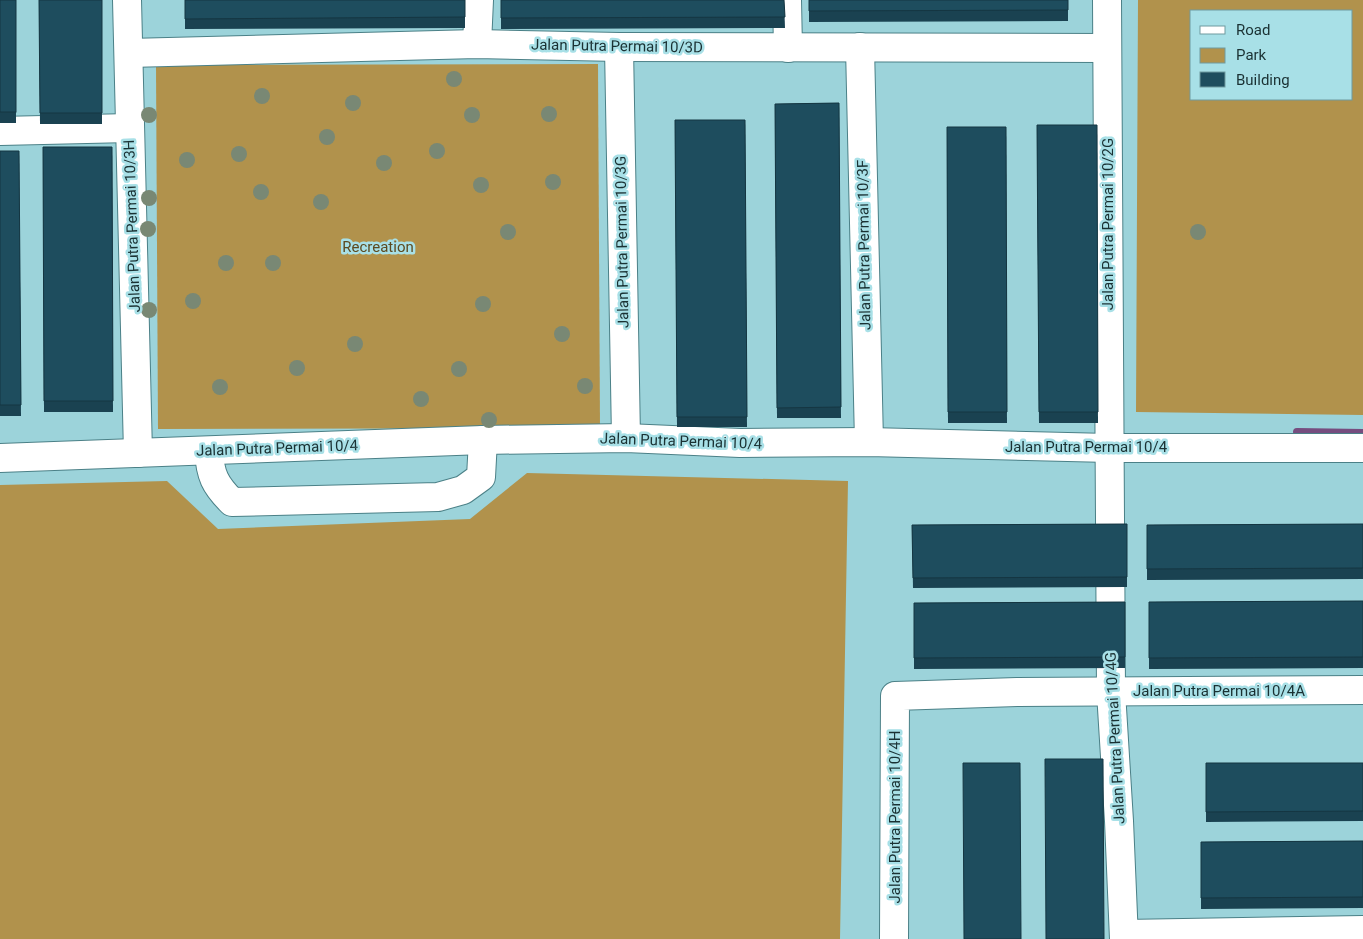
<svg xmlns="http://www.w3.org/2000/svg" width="1363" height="939" font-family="Roboto,sans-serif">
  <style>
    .green { fill: #b1924c; fill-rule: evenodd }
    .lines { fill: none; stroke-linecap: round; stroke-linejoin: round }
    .stream { stroke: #764d7f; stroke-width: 8 }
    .minor-casing { stroke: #4b8087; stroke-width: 30 }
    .minor { stroke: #fff; stroke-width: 28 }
    .tree { fill: #798874 }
    .wall { fill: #1a4251 }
    .building { fill: #1e4d5e; stroke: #153642 }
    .labels { text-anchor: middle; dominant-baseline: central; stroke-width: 5; stroke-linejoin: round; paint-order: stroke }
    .street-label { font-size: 15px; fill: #1a3133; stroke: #a8e0e7 }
    .park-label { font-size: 15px; fill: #5c4a20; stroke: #a8e0e7 }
  </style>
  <rect width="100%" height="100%" fill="#9cd3da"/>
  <g class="green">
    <path d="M1138 0H1363V415L1136 412ZM1192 11H1352V99H1192Z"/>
    <path d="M598 64 600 428 158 429 156 65Z"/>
    <path d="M527 473 848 481 840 939H0V485L167 481 218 529 470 519Z"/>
  </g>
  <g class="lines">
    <path class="stream" d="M1297 432 1363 433"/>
    <defs>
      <g id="minor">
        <path d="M127 0 138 453"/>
        <path d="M787 0 788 48"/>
        <path d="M1107 0 1111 692 1119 821 1124 939"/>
        <path d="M477 44 479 0"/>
        <path d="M619 47 626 438"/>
        <path d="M860 47 869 442"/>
        <path d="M129 53 477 44 619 47 1106 48"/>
        <path d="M0 131 130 128"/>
        <path d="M209 451C210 475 215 485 232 502L438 497 463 490 481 477 483 440"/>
        <path d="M0 458 483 440 626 438 740 443 869 442 1109 448H1363"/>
        <path d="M1124 934 1363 930"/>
        <path d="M894 939 895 696 1017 692 1363 690"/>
      </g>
    </defs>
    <use href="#minor" class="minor-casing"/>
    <use href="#minor" class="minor"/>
  </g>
  <g class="tree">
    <circle cx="454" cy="79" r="8"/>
    <circle cx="262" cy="96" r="8"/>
    <circle cx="353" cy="103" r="8"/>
    <circle cx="549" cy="114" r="8"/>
    <circle cx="149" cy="115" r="8"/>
    <circle cx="472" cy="115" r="8"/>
    <circle cx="327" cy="137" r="8"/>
    <circle cx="437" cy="151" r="8"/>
    <circle cx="239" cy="154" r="8"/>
    <circle cx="187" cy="160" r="8"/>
    <circle cx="384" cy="163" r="8"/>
    <circle cx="553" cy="182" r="8"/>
    <circle cx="481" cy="185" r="8"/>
    <circle cx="261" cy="192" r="8"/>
    <circle cx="149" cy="198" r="8"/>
    <circle cx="321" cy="202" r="8"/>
    <circle cx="148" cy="229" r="8"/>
    <circle cx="508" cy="232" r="8"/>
    <circle cx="1198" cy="232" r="8"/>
    <circle cx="226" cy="263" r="8"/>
    <circle cx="273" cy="263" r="8"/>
    <circle cx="193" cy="301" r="8"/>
    <circle cx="483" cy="304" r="8"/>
    <circle cx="149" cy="310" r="8"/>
    <circle cx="562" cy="334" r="8"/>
    <circle cx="355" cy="344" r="8"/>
    <circle cx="297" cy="368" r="8"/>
    <circle cx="459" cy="369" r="8"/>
    <circle cx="585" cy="386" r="8"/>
    <circle cx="220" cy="387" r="8"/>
    <circle cx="421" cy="399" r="8"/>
    <circle cx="489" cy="420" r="8"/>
  </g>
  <g class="wall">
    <rect x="0" y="0" width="16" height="123"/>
    <path d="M39 0H102V124H40Z"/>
    <path d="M185 0H465V28L185 29Z"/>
    <path d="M501 0H784L785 28 501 29Z"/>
    <path d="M809 0H1068V21L809 22Z"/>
    <path d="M839 103 841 418H777L775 104Z"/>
    <path d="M675 120H745L747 427H677Z"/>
    <path d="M1037 125H1097L1098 423H1039Z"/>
    <path d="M947 127H1006L1007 423H948Z"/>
    <path d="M43 147H112L113 412H44Z"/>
    <path d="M0 151H19L21 416H0Z"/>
    <path d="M1127 524V587L913 588 912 525Z"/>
    <path d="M1363 524V579L1147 580V525Z"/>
    <path d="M1363 601V668L1149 669V602Z"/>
    <path d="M1125 602V668L914 669V603Z"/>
    <path d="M1206 763H1363V821L1206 822Z"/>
    <path d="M1363 841V908L1201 909V842Z"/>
  </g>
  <g class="building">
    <rect x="0" y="0" width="16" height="112"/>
    <path d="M39 0H102V113H40Z"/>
    <path d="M185 0H465V17L185 19Z"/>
    <path d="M501 0H784L785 17 501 18Z"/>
    <path d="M809 0H1068V10L809 11Z"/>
    <path d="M839 103 841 407 777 408 775 104Z"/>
    <path d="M675 120H745L747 417H677Z"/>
    <path d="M1037 125H1097L1098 412H1039Z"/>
    <path d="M947 127H1006L1007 412H948Z"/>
    <path d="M43 147H112L113 401H44Z"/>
    <path d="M0 151H19L21 405H0Z"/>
    <path d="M1127 524V577L913 578 912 525Z"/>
    <path d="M1363 524V568L1147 569V525Z"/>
    <path d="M1363 601V657L1149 658V602Z"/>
    <path d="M1125 602V657L914 658V603Z"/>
    <path d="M1045 759H1103L1104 939H1046Z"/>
    <path d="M963 763H1020L1021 939H964Z"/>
    <path d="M1206 763H1363V811L1206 812Z"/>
    <path d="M1363 841V897L1201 898V842Z"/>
  </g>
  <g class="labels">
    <g class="street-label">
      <text transform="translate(617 46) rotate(1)">Jalan Putra Permai 10/3D</text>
      <text transform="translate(1108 224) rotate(-90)">Jalan Putra Permai 10/2G</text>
      <text transform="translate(132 226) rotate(-92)">Jalan Putra Permai 10/3H</text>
      <text transform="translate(622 242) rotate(-91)">Jalan Putra Permai 10/3G</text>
      <text transform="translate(864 245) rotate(-91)">Jalan Putra Permai 10/3F</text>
      <text transform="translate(681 441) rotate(2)">Jalan Putra Permai 10/4</text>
      <text x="1086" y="447">Jalan Putra Permai 10/4</text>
      <text transform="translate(277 448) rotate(-2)">Jalan Putra Permai 10/4</text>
      <text x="1219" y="691">Jalan Putra Permai 10/4A</text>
      <text transform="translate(1115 738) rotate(-93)">Jalan Putra Permai 10/4G</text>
      <text transform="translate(895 817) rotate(-90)">Jalan Putra Permai 10/4H</text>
    </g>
    <g class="park-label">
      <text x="378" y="247">Recreation</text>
    </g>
  </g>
  <rect x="1190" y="10" width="162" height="90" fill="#a8e0e7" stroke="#6f9a9f"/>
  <rect x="1200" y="26" width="25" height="8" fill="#ffffff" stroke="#6f9a9f"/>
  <text x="1236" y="35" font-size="15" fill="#1a3133">Road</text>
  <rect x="1200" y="48" width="25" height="15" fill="#b1924c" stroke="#6f9a9f"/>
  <text x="1236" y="60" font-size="15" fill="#1a3133">Park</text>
  <rect x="1200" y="72" width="25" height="15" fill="#1e4d5e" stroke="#6f9a9f"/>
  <text x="1236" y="85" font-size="15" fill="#1a3133">Building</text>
</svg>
